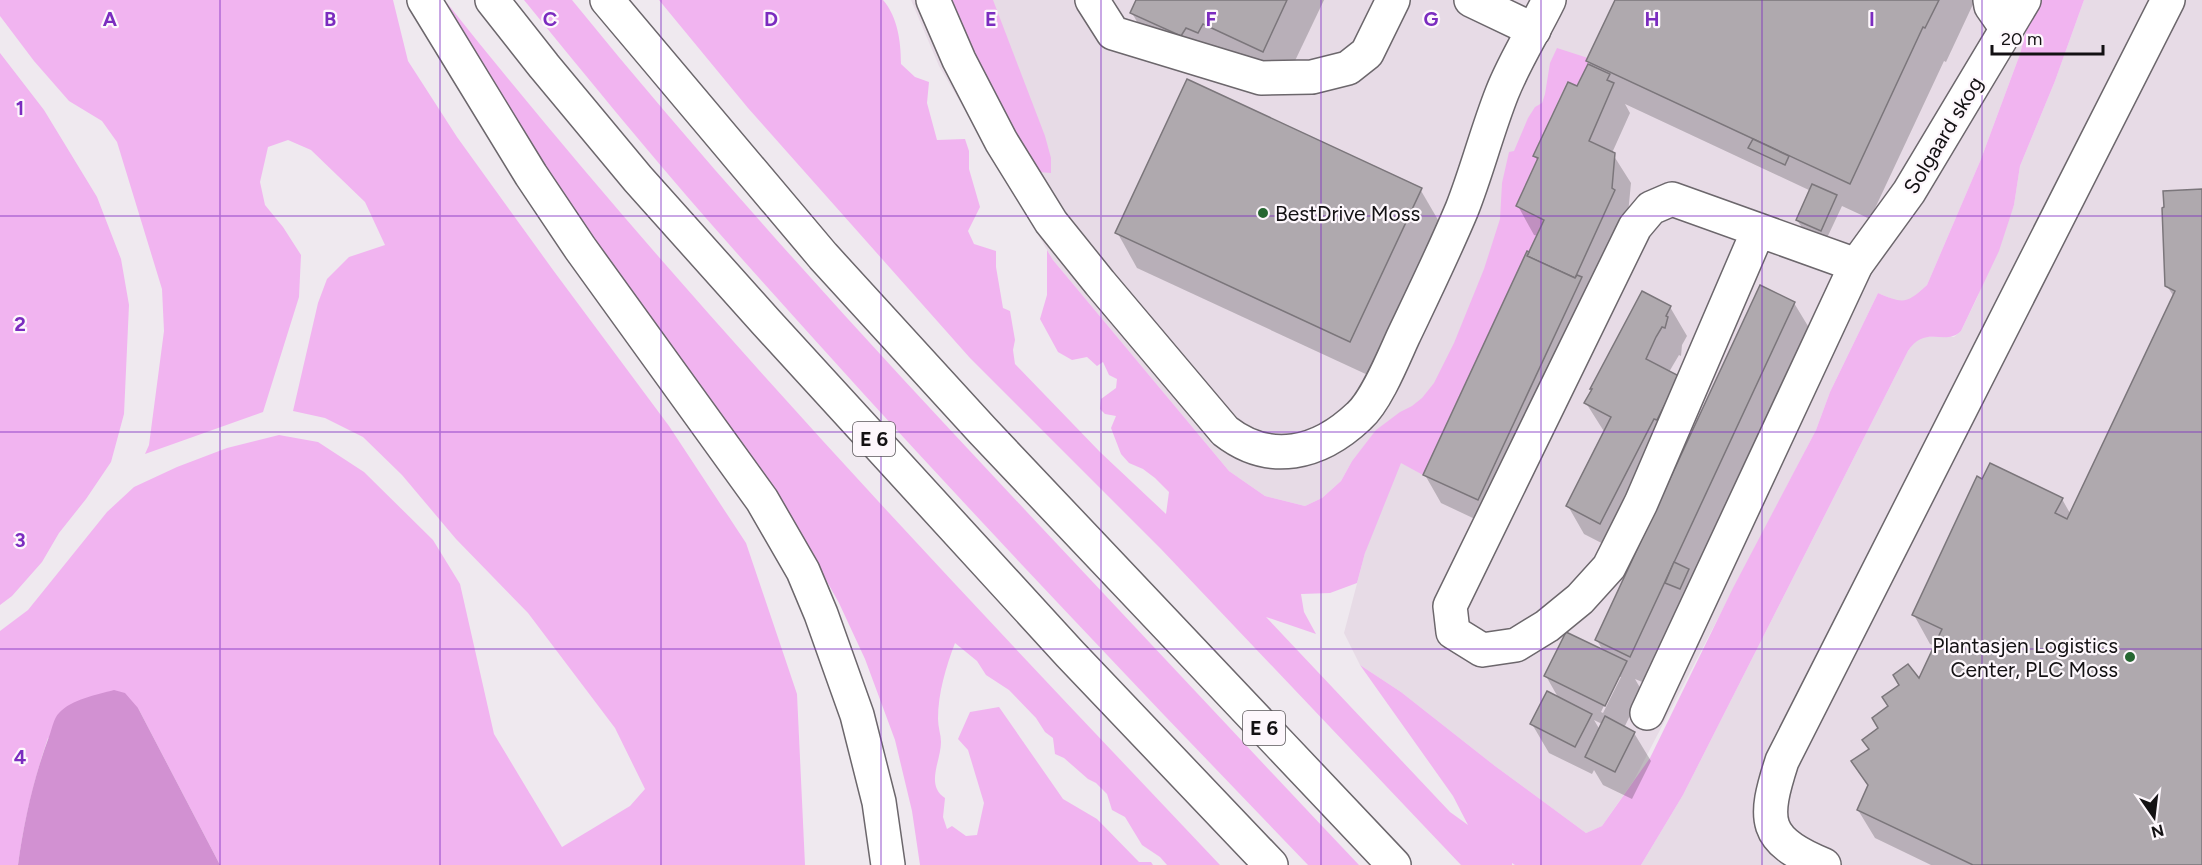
<svg xmlns="http://www.w3.org/2000/svg" width="2202" height="865" font-family="Figtree,sans-serif">
  <style>
    .built { fill: #e7dbe6 }
    .green { fill: #f1b4f0 }
    .water { fill: #d291d2 }
    .shadow { fill: #0003; fill-rule: evenodd }
    .building { fill: #afa9ae; stroke: #7b767b; stroke-width: 1.5 }
    .lines { fill: none; stroke-linecap: round; stroke-linejoin: round }
    .minor-casing { stroke: #6c676c; stroke-width: 36 }
    .highway-casing { stroke: #6c676c; stroke-width: 36 }
    .minor { stroke: #fff; stroke-width: 33 }
    .highway { stroke: #fff; stroke-width: 33 }
    .grid { fill: none; stroke: #7b2cbf; stroke-width: 1.5; stroke-opacity: 0.55 }
    .poi-dot { fill: #266731; stroke: #fdf7fc; stroke-width: 2 }
    .labels { text-anchor: middle; dominant-baseline: central; stroke-width: 4.5; stroke-linejoin: round; paint-order: stroke }
    .shield { fill: #fdf7fc; stroke: #595659; stroke-width: 1.5 }
    .shield-label { font-size: 20px; font-weight: bold; fill: #131113 }
    .street-label { font-size: 21px; fill: #131113; stroke: #fdf7fc }
    .poi-label { font-size: 21px; fill: #131113; stroke: #fdf7fc; text-anchor: start }
    .grid-label { font-size: 20px; text-anchor: middle; font-weight: bold; fill: #7b2cbf; stroke: #fdf7fc; stroke-width: 4.5; stroke-linejoin: round; paint-order: stroke }
  </style>
  <rect width="100%" height="100%" fill="#efe9ef"/>
  <g class="built">
    <path d="M911 0H2041L2027 27 2020 54 1981 159 1927 285 1910 300 1899 302 1878 293 1830 392 1816 430 1634 780 1602 826 1586 833 1495 766 1401 692 1360 665 1344 633 1365 553 1394 417 1376 431 1352 461 1341 481 1322 498 1305 506 1265 496 1229 471 1053 260 939 66Z"/>
    <path d="M2084 0H2202V865H1641L1683 795 1908 351 1914 342 1922 337H1954L1961 331 1977 298 2014 205 2020 166 2055 81Z"/>
  </g>
  <g class="green">
    <path d="M0 0H393L408 61 457 137 553 270 669 426 746 543 797 694 805 865H220L138 708 48 738C34 779 24 822 18 865H0V631L28 610 107 512 134 487 177 467 227 448 279 435 318 442 364 472 433 540 460 584 494 734 562 847 630 806 645 789 615 728 528 613 456 539 402 475 363 437 325 418 293 411 318 303 327 279 349 257 385 245 365 202 311 150 288 140 268 147 260 182 265 205 283 227 301 255 299 297 263 412 145 454 149 445 164 331 162 289 117 142 102 121 69 101 34 61 0 16Z"/>
    <path d="M524 0H572C735 201 912 390 1089 578 1179 674 1269 770 1359 865H1308C1106 655 905 444 712 225 648 152 586 76 524 0Z"/>
    <path d="M659 0H883C898 17 901 43 901 64L915 77 929 82 927 103 937 140 965 139 969 151V169L980 207 968 231 974 244 996 251V267L1003 308 1010 311 1015 340 1013 350 1015 364 1100 452 1166 514 1169 492 1155 478 1143 469 1129 463 1121 454 1111 428 1116 416 1105 414 1100 409 1101 399 1116 388 1117 379 1109 375 1103 362 1097 366 1087 357 1072 360 1058 352 1040 319 1047 295V250L1053 260 1229 471 1265 496 1305 506 1322 498 1341 481 1352 461 1376 430 1400 412 1412 406 1422 398 1434 383 1454 343 1484 269 1500 219 1502 183 1509 152 1514 151 1528 118 1535 107 1542 103 1545 94 1550 63 1557 48 1588 58V64L1577 86 1567 82 1533 156 1538 158 1516 206 1544 220 1529 252H1527L1423 475 1401 463 1365 553 1357 583 1330 593 1301 594 1304 612 1316 634 1266 617 1450 812 1468 825 1453 796 1360 665 1401 692 1495 766 1586 833 1602 826 1650 758 1733 588 1816 430 1830 392 1878 293C1904 304 1906 304 1927 285L1981 159 2020 54 2027 27 2041 0H2084L2055 81 2020 166 2014 205 1999 251 1961 331C1945 347 1926 324 1908 351L1683 795 1641 865H1515L1512 863V865H1461L1161 549 970 358 748 108Z"/>
    <path d="M952 0H993L1045 136 1051 158V173L1039 172 1003 114 977 60Z"/>
    <path d="M447 3C687 305 955 585 1220 865H1167L1160 857 1142 845 1125 817 1112 810 1107 794 1096 783 1088 779 1064 758 1055 754 1053 738 1045 732 1036 718 1009 690 986 675 977 661 955 643C946 667 938 693 938 719 938 727 941 735 941 742 941 761 925 785 945 798L943 817 947 829 952 826 966 836 977 835 984 803 968 750 958 739 970 712 999 707 1063 799 1097 819 1139 862H1151L1153 865H920L912 811 895 740 865 659 839 603 794 523 525 141 446 9Z"/>
    <path d="M0 53 44 110 97 197 121 259 129 305 124 414 111 462 86 499 59 533 42 562 12 596 0 605Z"/>
  </g>
  <path class="water" d="M114 690 125 693 138 708 220 865H18C24 821 34 776 50 734 52 728 54 718 59 713 72 699 96 695 114 690Z"/>
  <g class="shadow">
    <path d="M1138 0H1324L1283 86 1152 48 1132 13Z"/>
    <path d="M1617 0H1975L1946 62 1944 61 1870 219 1842 206 1826 240 1803 229 1797 220 1811 191 1625 104 1630 113 1612 153 1631 183 1628 214 1494 528 1441 503 1425 475 1538 236 1534 235 1518 206 1538 162 1535 156 1591 67 1588 61Z"/>
    <path d="M1420 189 1441 225 1370 376 1137 268 1117 232Z"/>
    <path d="M2202 190V865H1931L1875 838 1858 810 1869 788 1853 762 1870 751 1864 740 1879 729 1919 681 1936 646 1930 644 1914 615 2062 499 2071 515 2174 297 2167 286Z"/>
    <path d="M1642 293 1670 307 1687 336 1682 345 1681 356 1679 355 1669 372 1678 377 1617 551 1584 534 1568 506 1605 433 1586 403 1593 391 1592 389Z"/>
    <path d="M1794 303 1811 331 1647 684 1635 679 1642 691 1624 728 1634 733 1651 761 1632 799 1603 785 1594 770 1592 774 1549 753 1532 724 1559 699 1546 676 1603 651 1597 640ZM1618 677H1621L1603 713 1601 712ZM1594 720 1602 724 1600 730Z"/>
  </g>
  <g class="building">
    <path d="M1136 0H1287L1263 52 1203 24 1198 33 1186 28 1181 36 1130 13Z"/>
    <path d="M1615 0H1939L1925 28 1923 27 1850 184 1586 61Z"/>
    <path d="M1588 64 1610 74 1607 80 1614 83 1589 141 1615 153 1612 188 1615 190 1575 278 1527 256 1544 220 1516 206 1538 158 1533 156 1568 82 1577 86Z"/>
    <path d="M1187 79 1422 188 1350 342 1115 233Z"/>
    <path d="M1753 139 1789 156 1785 165 1748 148Z"/>
    <path d="M1812 184 1837 195 1821 231 1796 220Z"/>
    <path d="M2202 189V865H1973L1857 810 1868 785 1851 761 1869 749 1862 740 1878 728 1872 718 1888 706 1882 697 1899 685 1893 675 1908 664 1919 678 1942 629 1912 615 1977 476 1982 479 1990 463 2063 498 2055 513 2067 519 2175 291 2165 286 2162 208 2164 207 2163 191Z"/>
    <path d="M1527 251 1529 252 1527 256 1575 278 1577 275 1582 277 1478 500 1423 475Z"/>
    <path d="M1760 285 1795 302 1630 657 1595 640Z"/>
    <path d="M1642 291 1671 306 1666 316 1668 317 1665 328 1662 327 1656 337 1646 359 1679 376 1657 420 1654 419 1600 524 1566 506 1611 417 1584 403 1592 389H1590Z"/>
    <path d="M1674 562 1689 569 1680 589 1665 583Z"/>
    <path d="M1566 632 1627 661 1605 706 1544 676Z"/>
    <path d="M1547 691 1592 714 1575 747 1530 724Z"/>
    <path d="M1605 716 1635 732 1615 772 1585 757Z"/>
  </g>
  <g class="lines">
    <defs>
      <g id="minor">
        <path d="M933 0 959 60 1001 141 1051 222 1100 283 1225 431C1270 466 1319 454 1359 416 1376 401 1393 359 1403 337 1423 295 1444 252 1462 209 1477 171 1487 131 1502 93 1515 60 1534 31 1549 0"/>
        <path d="M1092 0 1113 33 1261 78 1312 77 1348 68 1367 53 1393 0"/>
        <path d="M1471 0 1534 30"/>
        <path d="M1990 0 1991 6 2007 29"/>
        <path d="M1758 231 1641 503 1609 567 1580 599 1547 626 1516 645 1482 650 1453 632 1450 606 1635 227 1651 208 1672 199 1856 265"/>
        <path d="M1647 713 1856 265 1909 192 2024 0"/>
        <path d="M1824 865C1762 840 1763 820 1782 761L2168 0"/>
      </g>
      <g id="highway">
        <path d="M424 0 531 175 580 248 762 500 803 571 821 614 857 715 879 802 888 865"/>
        <path d="M492 0 544 66 638 179 766 322 1070 654 1271 865"/>
        <path d="M607 0 823 256 982 430 1394 865"/>
      </g>
    </defs>
    <use href="#minor" class="minor-casing"/>
    <use href="#highway" class="highway-casing"/>
    <use href="#minor" class="minor"/>
    <use href="#highway" class="highway"/>
  </g>
  <path class="grid" d="M220 0V865M440 0V865M661 0V865M881 0V865M1101 0V865M1321 0V865M1541 0V865M1762 0V865M1982 0V865M0 216H2202M0 432H2202M0 649H2202"/>
  <g class="poi-dot">
    <circle cx="1263" cy="213" r="6"/>
    <circle cx="2130" cy="657" r="6"/>
  </g>
  <g class="labels">
    <g class="shield">
      <rect x="853" y="422" width="42" height="34" rx="4.5"/>
      <rect x="1243" y="711" width="42" height="34" rx="4.5"/>
    </g>
    <g class="shield-label">
      <text x="874" y="439">E 6</text>
      <text x="1264" y="728">E 6</text>
    </g>
    <g class="street-label">
      <text transform="translate(1943 135) rotate(-59)">Solgaard skog</text>
    </g>
    <g class="poi-label">
      <text x="1275" y="213">BestDrive Moss</text>
      <text x="2118" y="645" text-anchor="end">Plantasjen Logistics<tspan x="2118" dy="24">Center, PLC Moss</tspan></text>
    </g>
  </g>
  <g class="grid-label">
    <text x="110" y="26">A</text>
    <text x="330" y="26">B</text>
    <text x="550" y="26">C</text>
    <text x="771" y="26">D</text>
    <text x="991" y="26">E</text>
    <text x="1211" y="26">F</text>
    <text x="1431" y="26">G</text>
    <text x="1652" y="26">H</text>
    <text x="1872" y="26">I</text>
    <text x="20" y="115">1</text>
    <text x="20" y="331">2</text>
    <text x="20" y="547">3</text>
    <text x="20" y="764">4</text>
  </g>
  <g transform="translate(2154 817) rotate(166)" stroke="#fdf7fc" stroke-width="4.5" paint-order="stroke">
  <path d="M0-4.5L10 22L0 15L-10 22Z" fill="#131113"/>
  <text y="-9" font-size="16" font-weight="bold" text-anchor="middle" fill="#131113">N</text>
  </g>
  <path d="M1992 45v9h111v-9" fill="none" stroke="#131113" stroke-width="3"/>
  <text x="2001" y="45" font-size="18" fill="#131113" stroke="#fdf7fc" stroke-width="4.5" paint-order="stroke">20 m</text>
</svg>
